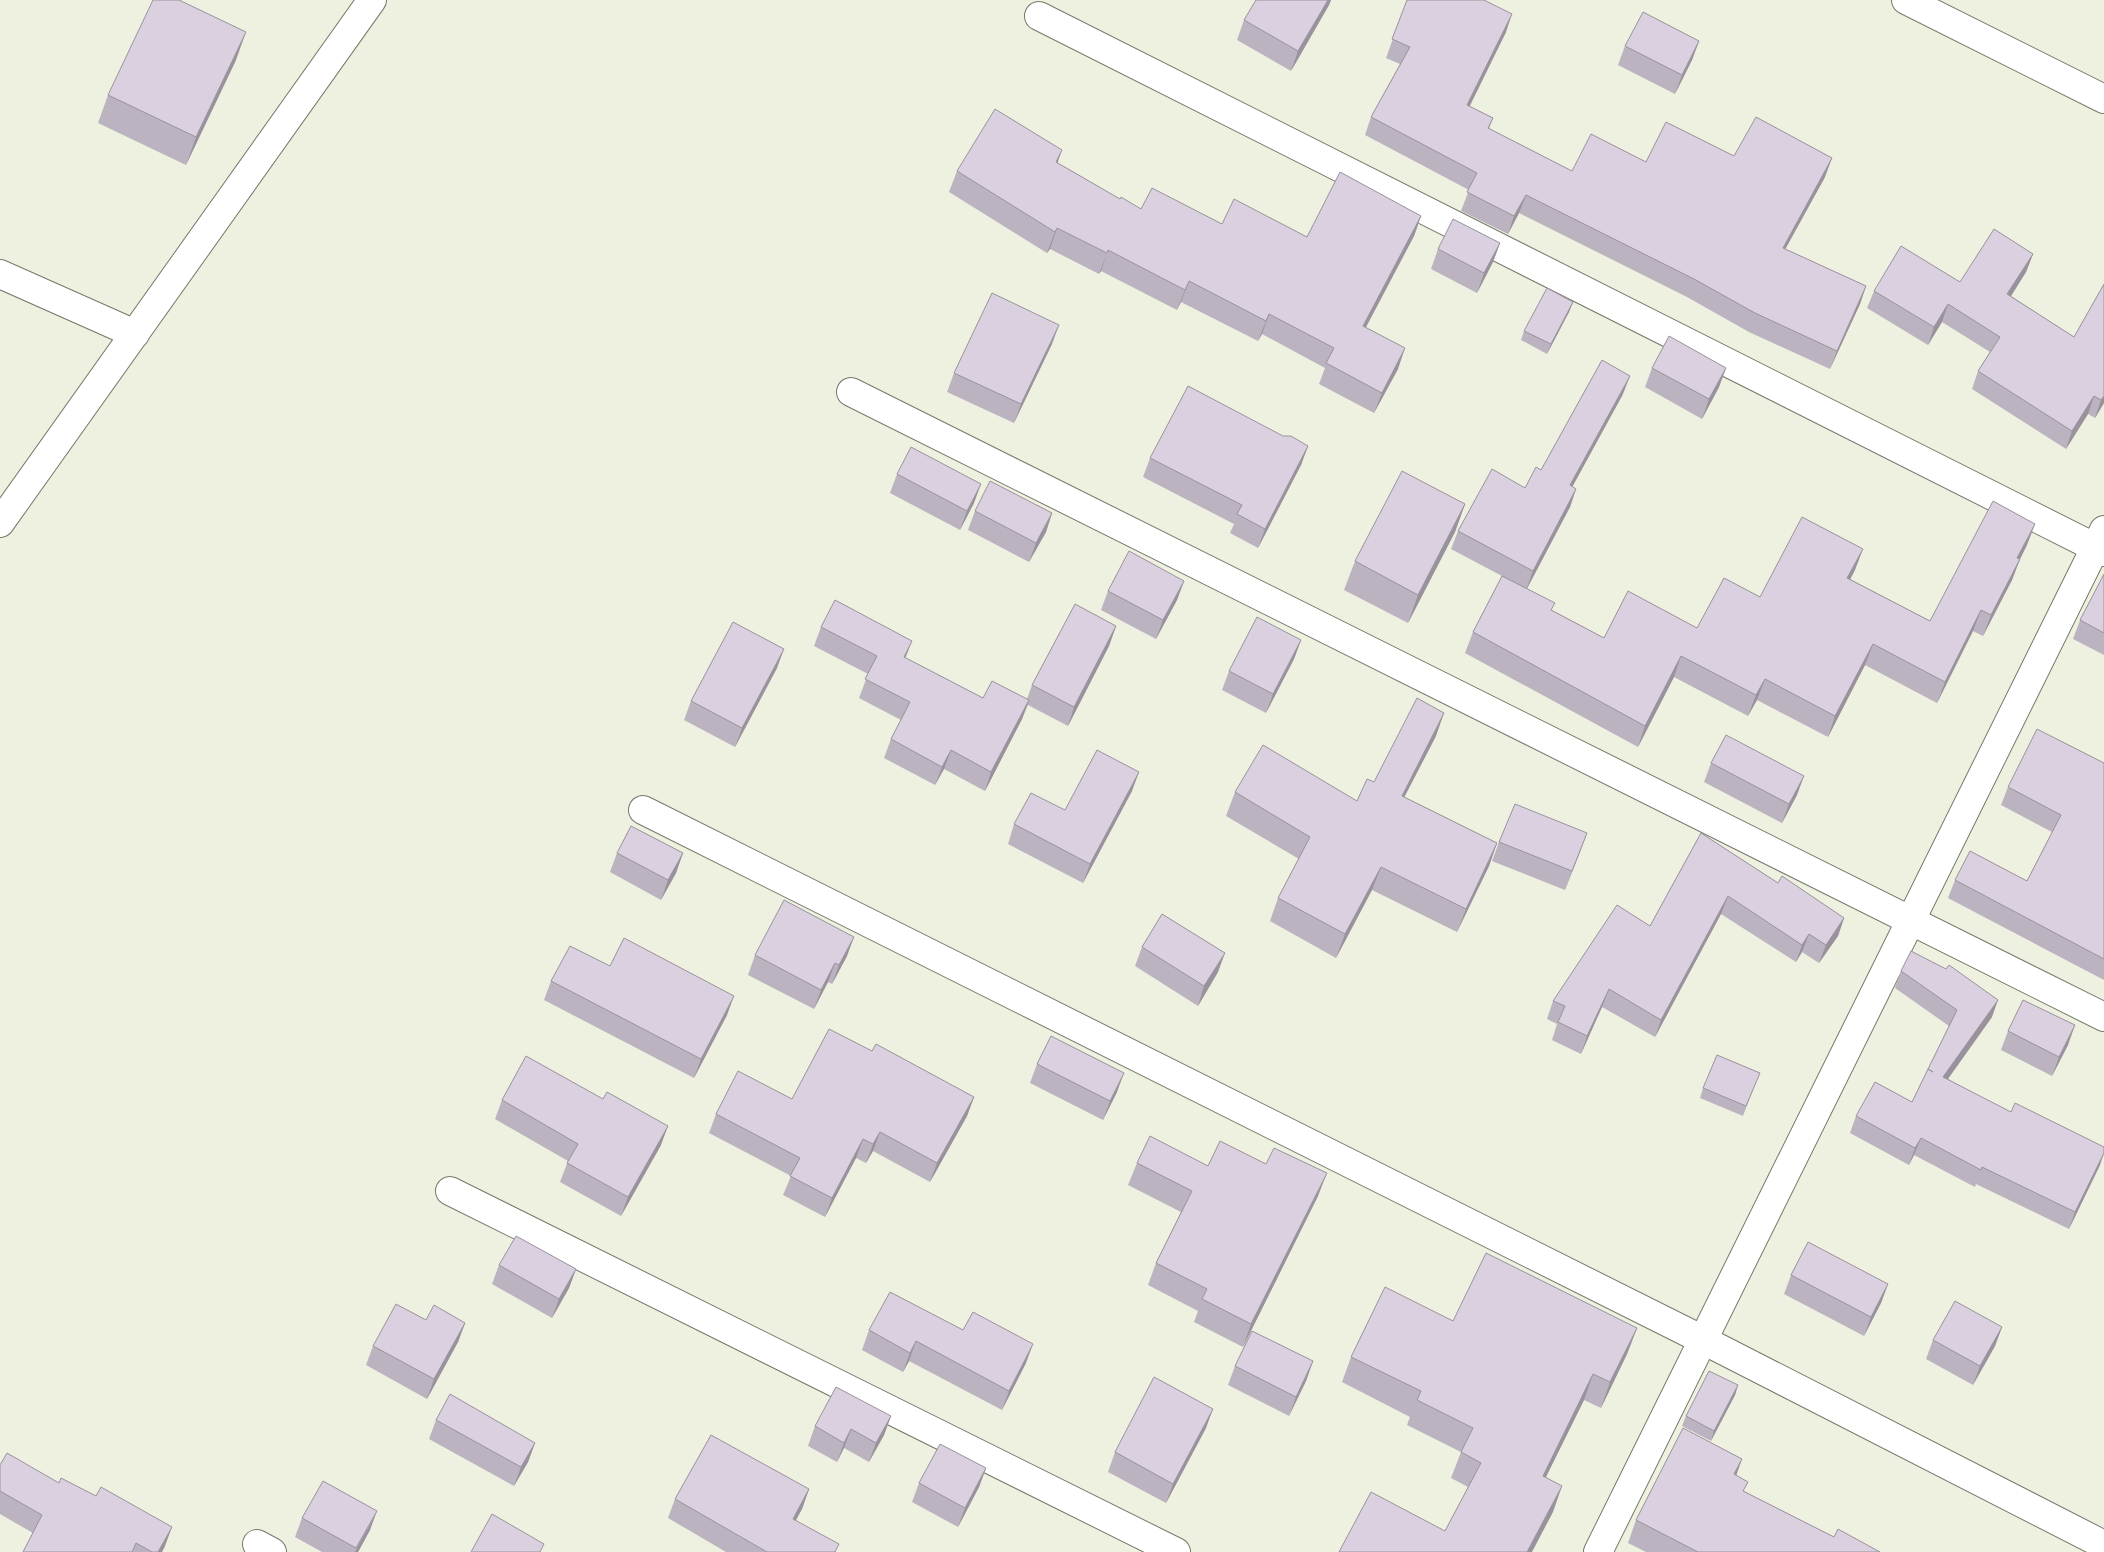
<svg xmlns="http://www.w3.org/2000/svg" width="2104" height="1552" font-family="Lato,sans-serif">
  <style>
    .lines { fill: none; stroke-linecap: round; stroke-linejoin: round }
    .minor-casing { stroke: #76786a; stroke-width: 30 }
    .tertiary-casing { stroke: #76786a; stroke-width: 30 }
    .minor { stroke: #fff; stroke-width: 28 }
    .tertiary { stroke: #fff; stroke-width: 28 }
    .wall { fill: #bbb3c0 }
    .shaded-wall { fill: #99929c }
    .building { fill: #dad0df; stroke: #99929c }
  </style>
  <rect width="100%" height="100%" fill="#eef1e0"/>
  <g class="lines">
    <defs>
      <g id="minor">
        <path d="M1906 0 2104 99"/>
        <path d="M1039 16 2104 552"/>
        <path d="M0 274 135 334"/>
        <path d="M851 392 2104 1017"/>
        <path d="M643 810 1703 1340 2104 1545"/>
        <path d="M450 1191 1176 1552"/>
        <path d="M257 1544 272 1552"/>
        <path d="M1598 1552 2104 530"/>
      </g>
      <path id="tertiary" d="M0 523 372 0"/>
    </defs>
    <use href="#minor" class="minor-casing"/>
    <use href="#tertiary" class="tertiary-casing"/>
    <use href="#minor" class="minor"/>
    <use href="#tertiary" class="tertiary"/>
  </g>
  <g class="wall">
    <path d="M1256 0H1331L1329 5 1291 71 1237 40 1244 20Z"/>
    <path d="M1407 0 1506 32 1469 106 1493 118 1489 129 1572 171 1646 162 1734 156 1825 177 1785 249 1866 286 1860 304 1830 369 1749 332 1687 297 1519 213 1508 234 1461 211 1469 190 1365 135 1371 117 1400 64 1386 58Z"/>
    <path d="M1699 41 1692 60 1675 94 1618 65 1625 46Z"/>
    <path d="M236 60 186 165 98 123 108 95Z"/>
    <path d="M1058 163 1120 199 1141 209 1222 224 1307 237 1421 216 1414 236 1366 327 1398 369 1374 413 1319 384 1325 368 1262 334 1258 341 1181 302 1177 310 1101 271 1099 274 1050 249 1047 253 949 192 957 171Z"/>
    <path d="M1500 243 1493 262 1477 293 1431 269 1438 249Z"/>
    <path d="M2033 254 2026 272 2011 296 2074 337 2104 284V403L2095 418 2088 414 2066 449 1972 389 1978 371 1990 352 1942 322 1928 345 1867 308 1874 291 1960 282Z"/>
    <path d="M1573 302 1569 312 1547 354 1521 340 1524 331Z"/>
    <path d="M1052 344 1014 423 947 392 954 373Z"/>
    <path d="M1652 368H1726L1719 387 1702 419 1645 387Z"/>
    <path d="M1623 394 1572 486 1576 489 1570 507 1527 589 1552 610 1604 638 1697 628 1760 597 1855 570 1850 579 1930 621 2027 545 2020 559 2012 580 1983 636 1973 631 1937 703 1865 665 1828 737 1757 700 1748 716 1674 677 1638 747 1465 653 1473 632 1502 576 1451 549 1458 531 1525 488 1541 470Z"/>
    <path d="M1283 436 1308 446 1301 465 1258 548 1230 533 1234 524 1143 477 1150 458Z"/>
    <path d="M897 474 974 503 960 530 890 493Z"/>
    <path d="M1465 504 1455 532 1408 623 1344 590 1355 561Z"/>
    <path d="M975 511 1052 513 1046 532 1029 562 968 530Z"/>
    <path d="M2104 574V655L2073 639 2080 620Z"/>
    <path d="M1184 581 1177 600 1156 639 1101 610 1108 591Z"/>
    <path d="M1116 626 1109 646 1068 726 1028 705 1022 719 985 791 944 769 935 785 884 758 891 739 901 720 859 698 868 674 814 646 821 627 906 658 983 698 1027 699 1032 685Z"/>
    <path d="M1301 640 1294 659 1266 713 1222 690 1229 671Z"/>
    <path d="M777 668 735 747 684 720 691 701Z"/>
    <path d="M1436 736 1404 797 1497 843 1489 866 1457 932 1372 890 1336 958 1270 921 1278 898 1299 859 1226 816 1235 792 1357 801 1374 782Z"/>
    <path d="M1711 763 1797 795 1782 823 1704 782Z"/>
    <path d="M2104 763V980L1948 898 1955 880 2027 881 2052 832 2001 805 2008 787Z"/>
    <path d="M1132 791 1083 883 1008 844 1014 824Z"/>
    <path d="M1587 833 1565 890 1492 861 1499 842Z"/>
    <path d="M1701 833 1778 883 1844 918 1838 936 1819 963 1802 952 1796 962 1721 914 1655 1037 1602 1007 1581 1054 1552 1040 1557 1024 1547 1019 1553 1001 1650 926Z"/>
    <path d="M617 853H683L676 873 661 900 610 872Z"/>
    <path d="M1142 947 1218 972 1198 1006 1135 966Z"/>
    <path d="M755 955 847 956 832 984 828 982 814 1009 748 975Z"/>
    <path d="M610 966 727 1015 694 1078 544 1000 551 981Z"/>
    <path d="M1901 971 1992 1017 1948 1079 2100 1165 2069 1229 1976 1184 1975 1187 1914 1155 1909 1165 1850 1133 1856 1116 1912 1102 1949 1026 1895 988Z"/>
    <path d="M2008 1031 2068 1045 2052 1076 2001 1050Z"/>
    <path d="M872 1051 974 1097 967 1116 930 1182 873 1151 866 1163 856 1158 825 1217 783 1195 791 1176 709 1133 716 1114 792 1099Z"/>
    <path d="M1037 1064 1117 1092 1103 1120 1030 1083Z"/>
    <path d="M1756 1082 1743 1116 1700 1098 1703 1088Z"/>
    <path d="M603 1099 661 1145 621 1216 560 1182 568 1161 495 1119 502 1100Z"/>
    <path d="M1137 1163 1208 1166 1318 1196 1243 1347 1194 1322 1198 1311 1148 1285 1156 1263 1181 1212 1128 1185Z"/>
    <path d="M499 1265 576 1269 569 1288 552 1318 492 1284Z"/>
    <path d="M1791 1275 1888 1284 1881 1303 1864 1336 1784 1294Z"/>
    <path d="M426 1320 465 1323 458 1342 427 1399 366 1365 373 1346Z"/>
    <path d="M1453 1321 1637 1328 1627 1354 1601 1408 1584 1400 1546 1477 1553 1512 1445 1531 1468 1487 1451 1478 1461 1452 1407 1425 1410 1417 1342 1382 1351 1357Z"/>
    <path d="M2002 1327 1995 1346 1973 1385 1926 1359 1933 1340Z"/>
    <path d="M869 1330 1026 1363 1002 1410 909 1361 903 1372 862 1350Z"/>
    <path d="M1313 1361 1306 1381 1289 1416 1228 1385 1235 1366Z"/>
    <path d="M1738 1385 1735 1395 1711 1441 1682 1426 1686 1416Z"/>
    <path d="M891 1416 884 1435 869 1462 844 1448 837 1462 808 1446 815 1426Z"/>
    <path d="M436 1420 535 1443 528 1462 514 1486 429 1439Z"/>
    <path d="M1206 1428 1166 1503 1108 1472 1115 1452Z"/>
    <path d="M0 1465 165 1546 162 1552H23L33 1533 0 1514Z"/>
    <path d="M986 1468 979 1487 958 1527 912 1502 919 1483Z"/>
    <path d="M1736 1475 1745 1492 1834 1537 1880 1552H1646L1628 1543 1636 1520Z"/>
    <path d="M809 1489 802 1509 796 1520 836 1552H726L668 1518 675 1499Z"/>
    <path d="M302 1518 370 1530 358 1552H322L295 1537Z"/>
  </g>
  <g class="shaded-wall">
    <path d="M1328 0H1331L1329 5 1291 71 1298 51Z"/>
    <path d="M1512 14 1506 32 1461 124 1467 105Z"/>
    <path d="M246 32 236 60 186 165 196 137Z"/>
    <path d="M1699 41 1692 60 1675 94 1682 75Z"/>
    <path d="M1062 150 1055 170 1056 162Z"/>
    <path d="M1832 158 1825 177 1776 266 1783 248Z"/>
    <path d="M1526 195 1519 213 1508 234 1514 216Z"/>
    <path d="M1421 216 1414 236 1356 346 1363 326Z"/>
    <path d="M1057 228 1050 249 1047 253 1055 232Z"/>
    <path d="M1500 243 1493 262 1477 293 1484 273Z"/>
    <path d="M1108 250 1101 271 1099 274 1107 253Z"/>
    <path d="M2033 254 2026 272 2001 312 2007 294Z"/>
    <path d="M1189 281 1181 302 1177 310 1185 290Z"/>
    <path d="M1866 286 1860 304 1830 369 1837 351Z"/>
    <path d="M1573 302 1569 312 1547 354 1551 344Z"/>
    <path d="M1948 304 1942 322 1928 345 1934 327Z"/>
    <path d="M1269 314 1262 334 1258 341 1266 321Z"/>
    <path d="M1059 325 1052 344 1014 423 1021 404Z"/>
    <path d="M1405 348 1398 369 1374 413 1382 393Z"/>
    <path d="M1726 368 1719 387 1702 419 1709 399Z"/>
    <path d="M1630 376 1623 394 1563 504 1570 485Z"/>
    <path d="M2094 396 2088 414 2066 449 2072 431Z"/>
    <path d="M2104 396V403L2095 418 2101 400Z"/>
    <path d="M1308 446 1301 465 1258 548 1265 529Z"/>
    <path d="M981 484 974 503 960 530 967 511Z"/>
    <path d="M1576 489 1570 507 1526 590 1533 571Z"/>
    <path d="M1465 504 1455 532 1408 623 1418 595Z"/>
    <path d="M1052 513 1046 532 1029 562 1036 543Z"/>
    <path d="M2035 524 2027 545 2010 579 2017 558Z"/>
    <path d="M1863 549 1855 570 1840 599 1847 578Z"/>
    <path d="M2020 559 2012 580 1983 636 1991 615Z"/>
    <path d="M1184 581 1177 600 1156 639 1163 620Z"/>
    <path d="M1981 610 1973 631 1937 703 1945 682Z"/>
    <path d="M1116 626 1109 646 1068 726 1074 707Z"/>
    <path d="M1301 640 1294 659 1266 713 1273 694Z"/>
    <path d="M912 641 905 659 904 657Z"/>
    <path d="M1873 644 1865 665 1828 737 1835 716Z"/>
    <path d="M784 649 777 668 735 747 742 728Z"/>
    <path d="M1681 656 1674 677 1638 747 1645 726Z"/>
    <path d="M1765 679 1757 700 1748 716 1756 695Z"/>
    <path d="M1029 700 1022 719 985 791 991 772Z"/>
    <path d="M1444 713 1436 736 1393 819 1402 796Z"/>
    <path d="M951 750 944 769 935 785 942 767Z"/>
    <path d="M1139 772 1132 791 1083 883 1090 864Z"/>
    <path d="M1804 776 1797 795 1782 823 1789 804Z"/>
    <path d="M1587 833 1580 852 1565 890 1572 871Z"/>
    <path d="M1497 843 1489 866 1457 932 1466 909Z"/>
    <path d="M683 853 676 873 661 900 668 880Z"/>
    <path d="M1381 867 1372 890 1336 958 1345 934Z"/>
    <path d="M1728 896 1721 914 1655 1037 1661 1020Z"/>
    <path d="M1844 918 1838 936 1819 963 1826 945Z"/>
    <path d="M1809 934 1802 952 1796 962 1802 945Z"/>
    <path d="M854 937 847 956 832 984 839 965Z"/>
    <path d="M1225 953 1218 972 1198 1006 1204 986Z"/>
    <path d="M835 963 828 982 814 1009 821 990Z"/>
    <path d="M1609 989 1602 1007 1581 1054 1587 1036Z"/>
    <path d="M734 996 727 1015 694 1078 701 1059Z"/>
    <path d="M1998 1000 1992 1017 1937 1094 1943 1077Z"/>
    <path d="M2075 1025 2068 1045 2052 1076 2059 1057Z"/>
    <path d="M1124 1073 1117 1092 1103 1120 1110 1101Z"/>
    <path d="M974 1097 967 1116 930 1182 937 1163Z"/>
    <path d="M668 1126 661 1145 621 1216 628 1197Z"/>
    <path d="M880 1132 873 1151 866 1163 873 1144Z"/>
    <path d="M1921 1138 1914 1155 1909 1165 1915 1148Z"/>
    <path d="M863 1139 856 1158 825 1217 832 1198Z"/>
    <path d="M2104 1153 2100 1165 2069 1229 2075 1212Z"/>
    <path d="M1327 1173 1318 1196 1243 1347 1251 1324Z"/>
    <path d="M576 1269 569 1288 552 1318 559 1299Z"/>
    <path d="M1888 1284 1881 1303 1864 1336 1871 1317Z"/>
    <path d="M465 1323 458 1342 427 1399 434 1379Z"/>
    <path d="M2002 1327 1995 1346 1973 1385 1980 1366Z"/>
    <path d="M1637 1328 1627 1354 1601 1408 1610 1382Z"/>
    <path d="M916 1341 909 1361 903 1372 910 1353Z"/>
    <path d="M1033 1344 1026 1363 1002 1410 1009 1391Z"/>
    <path d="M1313 1361 1306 1381 1289 1416 1296 1397Z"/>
    <path d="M1593 1374 1584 1400 1534 1501 1543 1476Z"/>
    <path d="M1738 1385 1735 1395 1711 1441 1714 1431Z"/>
    <path d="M1213 1409 1206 1428 1166 1503 1173 1484Z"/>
    <path d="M891 1416 884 1435 869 1462 876 1443Z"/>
    <path d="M851 1429 844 1448 837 1462 844 1443Z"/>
    <path d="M535 1443 528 1462 514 1486 521 1467Z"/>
    <path d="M1742 1459 1734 1482V1474Z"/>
    <path d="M986 1468 979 1487 958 1527 965 1508Z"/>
    <path d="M1562 1486 1553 1512 1532 1552H1527Z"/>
    <path d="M809 1489 802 1509 786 1538 793 1519Z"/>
    <path d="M377 1511 370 1530 358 1552H355Z"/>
    <path d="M172 1527 165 1546 162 1552H158Z"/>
  </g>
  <g class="building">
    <path d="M153 0H179L246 32 196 137 108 95Z"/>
    <path d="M1256 0H1328L1298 51 1244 20Z"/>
    <path d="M1407 0H1484L1512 14 1467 105 1493 118 1488 128 1572 171 1591 134 1646 162 1666 122 1734 156 1756 117 1832 158 1783 248 1866 286 1837 351 1755 313 1694 279 1526 195 1514 216 1467 192 1477 173 1371 117 1410 47 1392 39Z"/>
    <path d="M1643 12 1699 41 1682 75 1625 46Z"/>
    <path d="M995 109 1062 150 1056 162 1120 199 1121 197 1141 209 1152 188 1222 224 1234 199 1307 237 1340 172 1421 216 1363 326 1405 348 1382 393 1326 363 1334 348 1269 314 1266 321 1189 281 1185 290 1108 250 1107 253 1057 228 1055 232 957 171Z"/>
    <path d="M1453 219 1500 243 1484 273 1438 249Z"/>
    <path d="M1994 229 2033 254 2007 294 2074 337 2104 284V396L2101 400 2094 396 2072 431 1978 371 2000 337 1948 304 1934 327 1874 291 1901 246 1960 282Z"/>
    <path d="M1547 288 1573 302 1551 344 1524 331Z"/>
    <path d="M992 293 1059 325 1021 404 954 373Z"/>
    <path d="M1669 336 1726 368 1709 399 1652 368Z"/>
    <path d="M1602 360 1630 376 1570 485 1576 489 1533 571 1458 531 1492 469 1525 488 1536 467 1541 470Z"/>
    <path d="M1188 386 1283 436H1291L1308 446 1265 529 1237 514 1242 505 1150 458Z"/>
    <path d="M911 447 981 484 967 511 897 474Z"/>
    <path d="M1402 471 1465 504 1418 595 1355 561Z"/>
    <path d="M990 481 1052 513 1036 543 975 511Z"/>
    <path d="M1993 501 2035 524 2017 558 2020 559 1991 615 1981 610 1945 682 1873 644 1835 716 1765 679 1756 695 1681 656 1645 726 1473 632 1502 576 1555 603 1551 610 1604 638 1628 591 1697 628 1724 578 1760 597 1802 517 1863 549 1847 578 1930 621Z"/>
    <path d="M1129 551 1184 581 1163 620 1108 591Z"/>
    <path d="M2104 574V633L2080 620Z"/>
    <path d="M835 600 912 641 904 657 983 698 992 681 1029 700 991 772 951 750 942 767 891 739 910 702 865 679 877 656 821 627Z"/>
    <path d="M1075 604 1116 626 1074 707 1032 685Z"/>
    <path d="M1257 617 1301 640 1273 694 1229 671Z"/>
    <path d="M733 622 784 649 742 728 691 701Z"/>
    <path d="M1417 698 1444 713 1402 796 1497 843 1466 909 1381 867 1345 934 1278 898 1310 837 1235 792 1263 745 1357 801 1367 779 1374 782Z"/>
    <path d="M2037 729 2104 763V959L1955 880 1970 851 2027 881 2061 815 2008 787Z"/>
    <path d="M1726 735 1804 776 1789 804 1711 763Z"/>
    <path d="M1097 750 1139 772 1090 864 1014 824 1031 793 1065 810Z"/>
    <path d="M1515 804 1587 833 1572 871 1499 842Z"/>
    <path d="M631 826 683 853 668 880 617 853Z"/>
    <path d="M1701 833 1778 883 1782 876 1844 918 1826 945 1809 934 1802 945 1728 896 1661 1020 1609 989 1587 1036 1558 1022 1565 1006 1553 1001 1617 905 1650 926Z"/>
    <path d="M784 900 854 937 839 965 835 963 821 990 755 955Z"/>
    <path d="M1162 914 1225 953 1204 986 1142 947Z"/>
    <path d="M624 938 734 996 701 1059 551 981 570 946 610 966Z"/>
    <path d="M1911 951 1946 969 1949 965 1998 1000 1943 1077 2011 1112 2015 1103 2104 1147V1153L2075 1212 1982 1167 1981 1170 1921 1138 1915 1148 1856 1116 1875 1082 1912 1102 1928 1069 1933 1072 1928 1069 1957 1010 1901 971Z"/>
    <path d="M2023 1000 2075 1025 2059 1057 2008 1031Z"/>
    <path d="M829 1029 872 1051 876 1044 974 1097 937 1163 880 1132 873 1144 863 1139 832 1198 790 1176 800 1158 716 1114 738 1071 792 1099Z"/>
    <path d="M1051 1036 1124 1073 1110 1101 1037 1064Z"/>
    <path d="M1717 1055 1760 1073 1746 1106 1703 1088Z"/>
    <path d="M526 1056 603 1099 607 1092 668 1126 628 1197 567 1163 578 1144 502 1100Z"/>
    <path d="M1150 1136 1208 1166 1220 1141 1266 1164 1274 1148 1327 1173 1251 1324 1202 1299 1207 1289 1156 1263 1192 1191 1137 1163Z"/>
    <path d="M516 1236 576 1269 559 1299 499 1265Z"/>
    <path d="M1808 1242 1888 1284 1871 1317 1791 1275Z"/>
    <path d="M1486 1253 1637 1328 1610 1382 1593 1374 1543 1476 1562 1486 1527 1552H1339L1371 1492 1445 1531 1481 1463 1461 1452 1473 1428 1417 1400 1421 1391 1351 1357 1385 1287 1453 1321Z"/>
    <path d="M890 1292 963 1330 973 1312 1033 1344 1009 1391 916 1341 910 1353 869 1330Z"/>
    <path d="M1955 1301 2002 1327 1980 1366 1933 1340Z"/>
    <path d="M396 1304 426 1320 434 1305 465 1323 434 1379 373 1346Z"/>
    <path d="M1252 1331 1313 1361 1296 1397 1235 1366Z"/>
    <path d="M1709 1371 1738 1385 1714 1431 1686 1416Z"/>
    <path d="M1154 1377 1213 1409 1173 1484 1115 1452Z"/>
    <path d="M836 1387 891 1416 876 1443 851 1429 844 1443 815 1426Z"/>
    <path d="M450 1394 535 1443 521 1467 436 1420Z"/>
    <path d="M1683 1428 1742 1459 1734 1474 1748 1482 1743 1491 1834 1537 1838 1529 1880 1552H1698L1636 1520Z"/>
    <path d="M711 1435 809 1489 793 1519 839 1544 835 1552H767L675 1499Z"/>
    <path d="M940 1444 986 1468 965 1508 919 1483Z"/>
    <path d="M7 1453 59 1483 61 1478 96 1496 101 1487 172 1527 158 1552H152L136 1543 132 1552H23L42 1515 0 1491V1465Z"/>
    <path d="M323 1481 377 1511 356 1548 302 1518Z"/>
    <path d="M492 1514 544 1544 540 1552H471Z"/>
  </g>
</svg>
